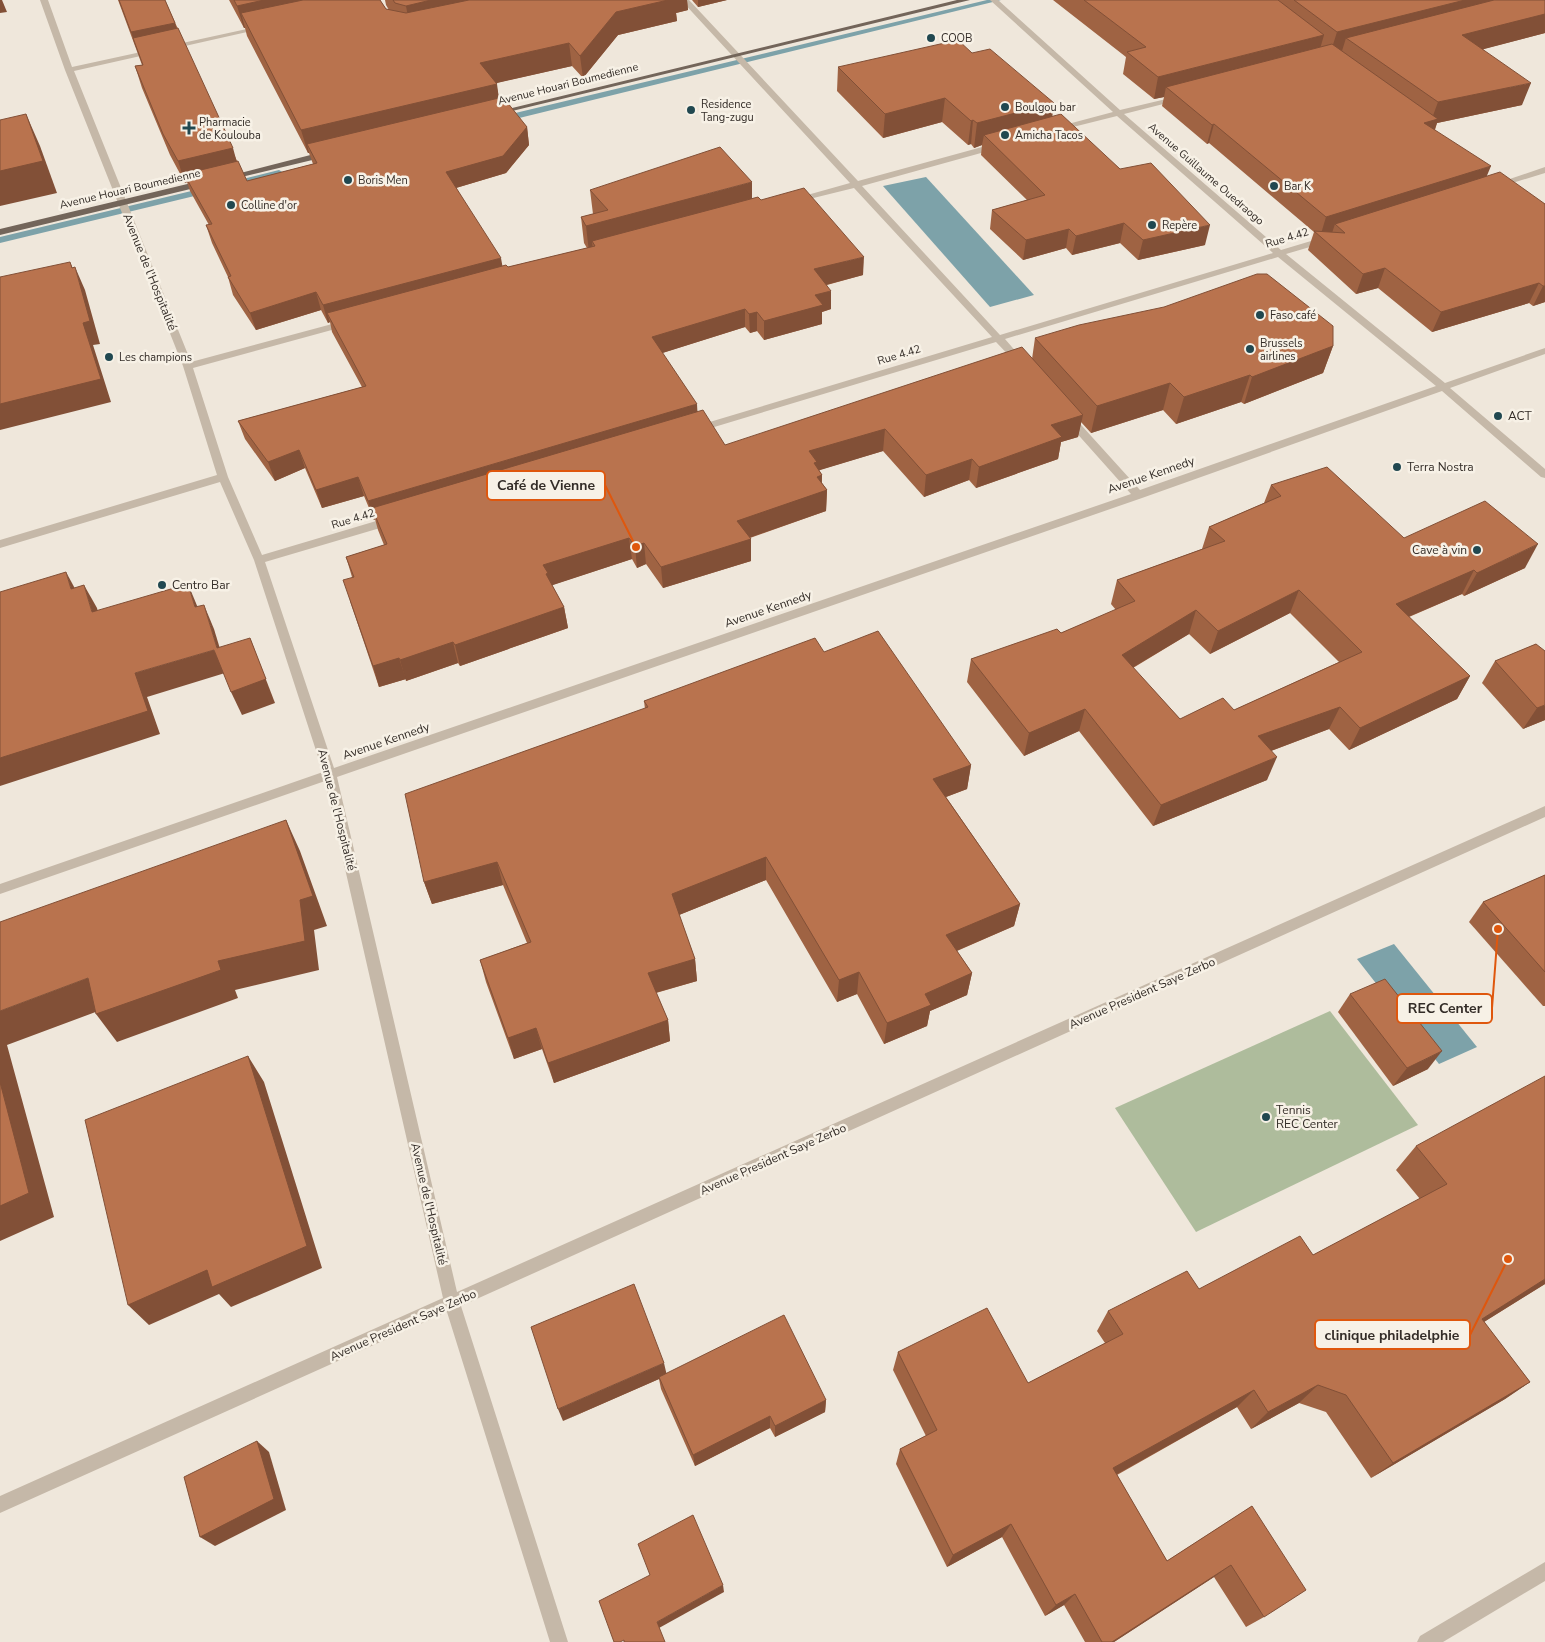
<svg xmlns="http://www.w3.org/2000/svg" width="1545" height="1642" font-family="'Nunito Sans',sans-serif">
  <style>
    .green { fill: #aebc9c }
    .water { fill: #7da2a9 }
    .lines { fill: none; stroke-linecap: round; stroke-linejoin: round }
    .stream { fill: #7da2a9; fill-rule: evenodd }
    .minor { fill: #c5b8a8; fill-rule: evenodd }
    .major { fill: #73655a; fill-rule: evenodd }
    .wall { fill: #9f6343; fill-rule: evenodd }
    .shaded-wall { fill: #825037 }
    .building { fill: #b9734e; stroke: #825037; fill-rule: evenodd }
    .poi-dot { fill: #214850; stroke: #f7f1e6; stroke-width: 2 }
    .labels { text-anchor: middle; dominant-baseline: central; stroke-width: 5; stroke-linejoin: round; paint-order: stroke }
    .far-poi-label { font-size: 11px; fill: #332c27; stroke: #f7f1e6; text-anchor: start }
    .far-street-label { font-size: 11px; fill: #332c27; stroke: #f7f1e6 }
    .street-label { font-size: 12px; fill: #332c27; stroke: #f7f1e6 }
    .poi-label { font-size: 12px; fill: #332c27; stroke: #f7f1e6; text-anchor: start }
    .leader { fill: none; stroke: #df570d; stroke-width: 2 }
    .callout-dot { fill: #df570d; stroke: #f7f1e6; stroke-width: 2 }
    .callout { fill: #f7f1e6; stroke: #df570d; stroke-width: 2 }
    .callout-label { font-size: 14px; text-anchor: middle; font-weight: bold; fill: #332c27 }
  </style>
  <rect width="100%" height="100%" fill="#efe7db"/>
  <path class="green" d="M1330 1011 1418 1125 1196 1232 1115 1108Z"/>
  <g class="water">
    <path d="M926 177 1034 295 990 307 883 186Z"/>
    <path d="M1394 944 1477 1047 1439 1064 1357 959Z"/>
  </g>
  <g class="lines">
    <g class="stream">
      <path d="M987 0H1001L499 123 494 120 499 117Z"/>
      <path d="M279 170 284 173 282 175 229 188 224 185 226 183Z"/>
      <path d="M208 187 211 188V192L0 243V237Z"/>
    </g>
    <g class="minor">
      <path d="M40 0H48L72 67 261 26 265 28 74 71 191 362 347 320 352 323 350 325 193 368 228 477 262 555 393 516 398 520 397 523 265 562 334 768 1131 494 1065 420V416H1073L1140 490 1436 386 1278 257 1005 339 1024 361V365H1018L996 342 701 431H693V427L992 337 854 188 793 203V199L850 183 681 0H689L858 181 993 144H999V148L862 186 1000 335 1273 253 1117 116 1053 132V128L1113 112 990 0H998L1120 110 1183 95V99L1124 114 1281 250 1321 238H1327V242L1286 254 1445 383 1545 348V354L1450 388 1545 469V478L1541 477 1442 391 1142 498 337 777 457 1292 1545 806V817L461 1306 568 1642H550L447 1312 0 1513V1496L443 1298 325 781 0 894V884L323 772 254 560 220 482 0 548V540L217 475 183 366 65 70Z"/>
      <path d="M1545 167V173L1496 188 1492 185Z"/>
      <path d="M1545 1562V1581L1443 1642H1417L1420 1636Z"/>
    </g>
    <g class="major">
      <path d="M957 0H970L496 115 492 113Z"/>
      <path d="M326 151 330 154 329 156 229 180 225 177Z"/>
      <path d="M204 180 208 183 207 185 0 235V229Z"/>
    </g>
  </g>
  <g class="wall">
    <path d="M118 0H165L237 161 247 181 313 164 309 153H308L247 36 245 28H244L229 0H380L386 9 389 10 386 5 385 0H687L688 10 676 13 677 21 618 35 583 78 572 66 496 83 499 98 527 127 529 145 506 173 456 188 502 266 508 267 587 248 584 243 581 217 593 214 590 190 752 198 761 200 863 275 827 285 831 309 822 312V324L764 340 757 331 750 333 745 327 662 353 698 412 725 445 1032 359 1035 338 1333 346 1323 373 1244 404 1241 402 1176 424 1163 410 1091 433 1081 422 1078 437 1061 442 1058 459 976 488 969 480 924 497 883 451 819 470 822 475V483L827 490 826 511 750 538 751 561 663 588 646 564 637 568 632 559 552 585 564 607 568 628 460 666 458 663 406 681V679L379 687 350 601 352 577 346 557 384 545 378 530 375 519 374 520 364 496 322 508 305 468 275 481 245 439 238 421 362 387 332 332 330 322 328 323 321 310 256 330 233 295 228 277 212 243 206 225H209L190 191 187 182 185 183 170 155 142 88 135 66 142 65Z"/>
    <path d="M692 0H727L698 7Z"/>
    <path d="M1053 0H1545V33L1483 49 1522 105 1437 123 1435 130 1486 177 1545 204V302L1533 306 1529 303 1432 332 1378 288 1356 294 1308 250 1314 232 1209 143 1207 144 1162 106 1164 97 1154 99 1123 74 1126 57Z"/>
    <path d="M972 53 1120 169 1205 245 1138 260 1120 243 1072 255 1066 248 1023 260 990 229 992 210 1027 200 981 155 982 145 974 148 971 144 968 145 942 122 883 138 837 91 838 67Z"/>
    <path d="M1271 485 1404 538 1525 568 1464 596 1462 594 1409 617 1470 676 1457 699 1349 750 1329 729 1271 751 1267 780 1153 826 1079 731 1024 756 967 682 971 659 1061 633 1116 610 1111 604 1117 580 1202 549 1209 527 1264 503ZM1290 613 1339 662 1234 710 1180 719 1133 668 1189 634 1210 654Z"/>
    <path d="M1536 644 1545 720 1523 729 1482 683 1495 661Z"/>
    <path d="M824 652 971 765 967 789 946 797 1020 904 1014 926 957 951 972 973 967 995 930 1011 927 1026 884 1044 857 994 837 1002 766 880 679 915 695 959 697 981 656 993 668 1020 670 1041 554 1083 542 1049 514 1059 486 982 480 960 527 943 503 885 432 904 424 882 645 709 644 701Z"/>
    <path d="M1545 875V1006H1543L1469 922 1483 902Z"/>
    <path d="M1350 994 1428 1069 1393 1086 1338 1012Z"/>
    <path d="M1416 1146 1545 1284 1484 1322 1530 1382 1505 1399 1371 1478 1326 1412 1299 1403 1251 1429 1237 1407 1117 1475 1167 1561 1252 1506 1264 1617 1246 1627 1214 1577 1114 1642H1085L1064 1605 1045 1616 1002 1537 947 1567 896 1464 900 1449 926 1436 893 1370 898 1352 1028 1383 1105 1343 1097 1331 1108 1311 1199 1289 1313 1255 1420 1199 1396 1170Z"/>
    <path d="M666 1373 826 1400 825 1412 775 1437 770 1428 695 1466 661 1389 659 1379 563 1421Z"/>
  </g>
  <g class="shaded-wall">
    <path d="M0 0H2L7 12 0 13Z"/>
    <path d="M264 0H374L241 13 245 28H244L237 6Z"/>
    <path d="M431 0H518L410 28 406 6Z"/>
    <path d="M668 0H687L688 10 676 13 677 21 618 35 583 78 580 56 616 12Z"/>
    <path d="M698 0H727L698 7Z"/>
    <path d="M1465 0H1540L1346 38 1342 51 1330 54 1337 32Z"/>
    <path d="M1545 14V33L1454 57 1462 35Z"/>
    <path d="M175 23 181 42 133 38 137 51 131 32Z"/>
    <path d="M1324 35 1318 56 1166 87 1164 97 1154 99 1158 77Z"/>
    <path d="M569 43 572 66 484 86 480 63Z"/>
    <path d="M1531 83 1522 105 1437 123 1431 139 1424 123 1431 121 1438 102Z"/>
    <path d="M497 84 500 107 307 144 309 153H308L301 130Z"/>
    <path d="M945 98 942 122 883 138 885 114Z"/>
    <path d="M1054 103 1051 127 984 135 982 145 974 148 977 123Z"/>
    <path d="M26 114 40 146 57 193 0 206V171Z"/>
    <path d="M973 120 971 144 968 145 971 121Z"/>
    <path d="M1214 124 1209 143 1207 144 1212 125Z"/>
    <path d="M527 127 529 145 506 173 449 190 446 172Z"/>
    <path d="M233 148 239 170 184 174 187 182 185 183 178 161Z"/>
    <path d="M1491 166 1483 185 1335 224 1332 233 1320 237 1326 217Z"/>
    <path d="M752 182V208L595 246 592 241 593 251 589 252 586 226Z"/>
    <path d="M1124 223 1120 243 1072 255 1076 236Z"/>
    <path d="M1210 225 1205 245 1138 260 1143 240Z"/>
    <path d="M1069 229 1066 248 1023 260 1026 240Z"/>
    <path d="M864 257 863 275 814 288V269Z"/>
    <path d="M501 258 504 275 327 313 330 322 328 323 323 305Z"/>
    <path d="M70 262 80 285 75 267 85 290 100 344 93 345 111 402 0 430V404L83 323Z"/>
    <path d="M1385 268 1378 288 1356 294 1363 274Z"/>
    <path d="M1539 283 1529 303 1432 332 1441 312Z"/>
    <path d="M1543 286H1545V302L1533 306Z"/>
    <path d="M831 291V309L822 312V324L764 340V321L815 295Z"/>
    <path d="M316 292 321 310 256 330 250 313Z"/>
    <path d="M745 309V327L653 356 652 337Z"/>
    <path d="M757 312V331L750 333 749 314Z"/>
    <path d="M1333 346 1323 373 1244 404 1252 377Z"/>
    <path d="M1250 375 1241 402 1176 424 1184 397Z"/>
    <path d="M1170 383 1163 410 1091 433 1097 406Z"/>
    <path d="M697 404 698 423 372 508 375 519 374 520 368 501Z"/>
    <path d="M1083 415 1078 437 1061 442 1058 459 976 488 979 467 1051 425Z"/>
    <path d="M885 429 883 451 817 471 809 451Z"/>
    <path d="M299 450 305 468 275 481 268 462Z"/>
    <path d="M972 459 969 480 924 497 926 475Z"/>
    <path d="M822 475 821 492 827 490 826 511 737 542V521L817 477Z"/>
    <path d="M358 477 364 496 322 508 316 490Z"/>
    <path d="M629 538 632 559 550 586 543 565Z"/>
    <path d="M751 539V561L663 588 661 567Z"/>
    <path d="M644 543 646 564 637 568 635 546Z"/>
    <path d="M1538 544 1525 568 1464 596 1477 573Z"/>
    <path d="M1474 570 1462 594 1384 627 1396 604Z"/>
    <path d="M66 572 79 596 71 589Z"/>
    <path d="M188 584 198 608 195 607Z"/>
    <path d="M84 585 97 608 104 636 92 612Z"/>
    <path d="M1299 590 1290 613 1210 654 1218 631Z"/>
    <path d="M204 605 214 629 227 672 217 648Z"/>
    <path d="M564 607 568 628 460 666 455 645Z"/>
    <path d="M1196 610 1189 634 1115 678 1122 655Z"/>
    <path d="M250 638 275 703 242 715 231 692Z"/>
    <path d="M453 642 458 663 406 681 400 660Z"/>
    <path d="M214 650 225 673 147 697 160 734 0 786V758L135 673Z"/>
    <path d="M399 658 406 679 379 687 373 666Z"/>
    <path d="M1470 676 1457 699 1349 750 1360 728Z"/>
    <path d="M1545 705V720L1523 729 1537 708Z"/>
    <path d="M1340 707 1329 729 1249 759 1258 736Z"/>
    <path d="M1085 709 1079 731 1024 756 1029 733Z"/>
    <path d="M1277 757 1267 780 1153 826 1161 805Z"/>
    <path d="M971 765 967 789 930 803 933 779Z"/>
    <path d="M286 820 300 851 327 926 314 930 319 970 235 990 238 998 117 1042 96 1014Z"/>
    <path d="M766 857V880L674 917 672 894Z"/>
    <path d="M497 862 503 885 432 904 424 882Z"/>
    <path d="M1020 904 1014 926 942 957 946 935Z"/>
    <path d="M695 959 697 981 651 994 648 973Z"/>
    <path d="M859 972 857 994 837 1002 839 980Z"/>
    <path d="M972 973 967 995 930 1011 927 1026 884 1044 887 1023 925 994Z"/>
    <path d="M88 978 109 1007 7 1045 54 1217 0 1241V1011Z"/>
    <path d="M668 1020 670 1041 554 1083 548 1063Z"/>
    <path d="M536 1028 542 1049 514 1059 508 1038Z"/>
    <path d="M1442 1051 1428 1069 1393 1086 1407 1068Z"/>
    <path d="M248 1056 264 1082 322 1268 231 1307 219 1294 149 1325 128 1305Z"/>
    <path d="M1545 1279V1284L1458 1338 1482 1319Z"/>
    <path d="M664 1363 667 1376 659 1377V1379L563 1421 558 1409Z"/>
    <path d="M1530 1382 1505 1399 1371 1478 1393 1463Z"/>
    <path d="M1318 1385 1299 1403 1251 1429 1268 1412Z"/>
    <path d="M1254 1390 1237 1407 1101 1483 1113 1468Z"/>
    <path d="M826 1400 825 1412 775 1437V1426Z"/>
    <path d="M770 1416V1428L695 1466 693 1455Z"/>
    <path d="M257 1441 269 1452 286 1510 215 1546 200 1537Z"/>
    <path d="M1011 1524 1002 1537 947 1567 953 1555Z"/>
    <path d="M1231 1565 1214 1577 1114 1642H1112Z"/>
    <path d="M723 1585 724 1592 659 1628 657 1622Z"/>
    <path d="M1075 1594 1064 1605 1045 1616 1056 1605Z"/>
  </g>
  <g class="building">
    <path d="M119 0H165L175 23 131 32Z"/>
    <path d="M234 0H264L237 6Z"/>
    <path d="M303 0H380L386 9 406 13 469 0H668L616 12 580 56 569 43 480 63 497 84 301 130 241 13Z"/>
    <path d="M393 0H431L406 6 395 3Z"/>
    <path d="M1084 0H1278L1324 35 1158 77 1127 52 1146 47Z"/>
    <path d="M1294 0H1465L1337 32Z"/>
    <path d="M1494 0H1545V14L1462 35 1531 83 1438 102 1346 38Z"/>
    <path d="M178 28 233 148 178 161 163 134 135 66 143 65 133 38Z"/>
    <path d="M958 40 972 53 990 49 1054 103 977 123 973 120 971 121 945 98 885 114 838 67Z"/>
    <path d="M1332 44 1438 119 1424 123 1491 166 1326 217 1214 124 1212 125 1166 87Z"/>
    <path d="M503 97 527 127 503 156 446 172 501 258 323 305 316 292 250 313 228 277 231 276 206 225 212 224 184 174 238 161 247 181 317 163 307 144Z"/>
    <path d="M26 114 43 161 0 171V120Z"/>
    <path d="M1061 114 1120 169 1151 163 1210 225 1143 240 1124 223 1076 236 1069 229 1026 240 992 210 1045 195 984 135Z"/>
    <path d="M720 147 752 182 586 226 581 217 608 210 590 190Z"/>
    <path d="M1500 172 1545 204V286H1543L1539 283 1441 312 1385 268 1363 274 1314 231 1345 233 1335 224Z"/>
    <path d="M804 188 864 257 814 269 831 291 815 295 823 305 764 321 757 312 749 314 745 309 652 337 697 404 368 501 358 477 316 490 299 450 268 462 238 421 366 386 327 313 506 265 508 267 595 246 592 241 758 197 761 200Z"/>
    <path d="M70 262 72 268 75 267 90 321 83 323 101 379 0 404V277Z"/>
    <path d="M1257 274H1267L1333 326V346L1252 377 1250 375 1184 397 1170 383 1097 406 1035 338 1079 325 1164 307Z"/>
    <path d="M1022 347 1083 415 1051 425 1062 437 979 467 972 459 926 475 885 429 809 451 817 462 814 463 822 475 817 477 827 490 737 521 751 539 661 567 644 543 635 546 629 538 543 565 548 573 546 574 564 607 455 645 453 642 400 660 399 658 373 666 343 580 354 577 346 557 387 544 372 508 703 410 725 445Z"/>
    <path d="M1327 467 1404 538 1485 501 1538 544 1477 573 1474 570 1396 604 1470 676 1360 728 1340 707 1258 736 1277 757 1161 805 1085 709 1029 733 971 659 1057 629 1061 633 1135 601 1117 580 1225 541 1209 527 1281 496 1271 485ZM1299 590 1362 652 1234 710 1223 698 1180 719 1122 655 1196 610 1218 631Z"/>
    <path d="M66 572 71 589 84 585 92 612 188 584 195 607 204 605 217 648 250 638 266 679 231 692 214 650 135 673 148 711 0 758V592Z"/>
    <path d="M878 631 971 765 933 779 1020 904 946 935 972 973 925 994 931 1005 887 1023 859 972 839 980 766 857 672 894 695 959 648 973 668 1020 548 1063 536 1028 508 1038 480 960 531 942 497 862 424 882 405 794 648 707 644 701 815 638 824 652Z"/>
    <path d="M1536 644 1545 651V705L1537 708 1495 661Z"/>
    <path d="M286 820 313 896 300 900 305 941 218 961 221 970 96 1014 88 978 0 1011V922Z"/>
    <path d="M1545 875V972L1483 902Z"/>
    <path d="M1385 979 1442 1051 1407 1068 1350 994Z"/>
    <path d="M248 1056 307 1246 212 1287 207 1270 128 1305 85 1120Z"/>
    <path d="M1545 1076V1279L1482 1319 1530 1382 1393 1463 1346 1395 1318 1385 1268 1412 1254 1390 1113 1468 1167 1561 1252 1506 1306 1590 1264 1617 1231 1565 1112 1642H1102L1075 1594 1056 1605 1011 1524 953 1555 900 1449 937 1430 898 1352 987 1308 1028 1383 1123 1334 1108 1311 1187 1271 1199 1289 1300 1236 1313 1255 1447 1184 1416 1146Z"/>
    <path d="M0 1082 29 1193 0 1206Z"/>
    <path d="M634 1284 664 1363 558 1409 531 1327Z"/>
    <path d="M784 1315 826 1400 775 1426 770 1416 693 1455 659 1377Z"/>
    <path d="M257 1441 274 1499 200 1537 184 1477Z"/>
    <path d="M693 1515 723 1585 657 1622 665 1642H624V1640L620 1642H614L599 1601 650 1575 638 1544Z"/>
  </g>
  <g class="poi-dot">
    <circle cx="931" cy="38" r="5"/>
    <circle cx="1005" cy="107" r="5"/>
    <circle cx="691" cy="110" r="5"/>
    <path d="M186.5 120.5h5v5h5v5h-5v5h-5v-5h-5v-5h5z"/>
    <circle cx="1005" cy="135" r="5"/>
    <circle cx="348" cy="180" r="5"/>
    <circle cx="1274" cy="186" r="5"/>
    <circle cx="231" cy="205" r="5"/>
    <circle cx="1152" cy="225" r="5"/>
    <circle cx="1260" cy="315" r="5"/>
    <circle cx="1250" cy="349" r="5"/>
    <circle cx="109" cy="357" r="5"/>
    <circle cx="1498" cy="416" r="5"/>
    <circle cx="1397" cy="467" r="5"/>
    <circle cx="1477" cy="550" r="5"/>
    <circle cx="162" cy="585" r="5"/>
    <circle cx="1266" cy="1117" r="5"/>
  </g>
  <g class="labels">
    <g class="far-poi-label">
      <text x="941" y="38">COOB</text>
      <text x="701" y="104">Residence<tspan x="701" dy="13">Tang-zugu</tspan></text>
      <text x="1015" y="107">Boulgou bar</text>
      <text x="199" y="122">Pharmacie<tspan x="199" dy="13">de Koulouba</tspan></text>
      <text x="1015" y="135">Amicha Tacos</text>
      <text x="358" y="180">Boris Men</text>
      <text x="1284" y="186">Bar K</text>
      <text x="241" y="205">Colline d'or</text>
      <text x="1162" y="225">Repère</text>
      <text x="1270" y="315">Faso café</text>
      <text x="1260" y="343">Brussels<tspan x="1260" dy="13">airlines</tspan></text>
      <text x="119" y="357">Les champions</text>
    </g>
    <g class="far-street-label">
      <text transform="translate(568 84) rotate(-14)">Avenue Houari Boumedienne</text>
      <text transform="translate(1206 174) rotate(41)">Avenue Guillaume Ouedraogo</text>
      <text transform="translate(130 189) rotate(-13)">Avenue Houari Boumedienne</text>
      <text transform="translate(1287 238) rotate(-17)">Rue 4.42</text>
      <text transform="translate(899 355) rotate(-17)">Rue 4.42</text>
      <text transform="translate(353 519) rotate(-17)">Rue 4.42</text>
    </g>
    <g class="street-label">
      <text transform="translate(150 272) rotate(68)">Avenue de l'Hospitalité</text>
      <text transform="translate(1151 475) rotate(-19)">Avenue Kennedy</text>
      <text transform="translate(768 609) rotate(-19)">Avenue Kennedy</text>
      <text transform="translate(386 741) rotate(-19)">Avenue Kennedy</text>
      <text transform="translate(337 810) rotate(76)">Avenue de l'Hospitalité</text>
      <text transform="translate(1142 993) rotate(-24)">Avenue President Saye Zerbo</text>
      <text transform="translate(773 1159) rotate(-24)">Avenue President Saye Zerbo</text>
      <text transform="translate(429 1204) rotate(77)">Avenue de l'Hospitalité</text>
      <text transform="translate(403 1325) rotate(-24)">Avenue President Saye Zerbo</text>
    </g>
    <g class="poi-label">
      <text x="1508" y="416">ACT</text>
      <text x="1407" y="467">Terra Nostra</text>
      <text x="1467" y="550" text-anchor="end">Cave à vin</text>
      <text x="172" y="585">Centro Bar</text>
      <text x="1276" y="1110">Tennis<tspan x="1276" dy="14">REC Center</tspan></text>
    </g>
  </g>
  <path class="leader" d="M636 547L605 485M1498 929L1492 1008M1508 1259L1470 1335"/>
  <g class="callout-dot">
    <circle cx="636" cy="547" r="5"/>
    <circle cx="1498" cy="929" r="5"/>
    <circle cx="1508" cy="1259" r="5"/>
  </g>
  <g class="callout">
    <rect x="487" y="471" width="118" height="29" rx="5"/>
    <rect x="1397" y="994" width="95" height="29" rx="5"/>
    <rect x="1315" y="1320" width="155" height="29" rx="5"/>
  </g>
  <g class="callout-label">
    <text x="546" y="490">Café de Vienne</text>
    <text x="1445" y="1013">REC Center</text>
    <text x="1392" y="1340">clinique philadelphie</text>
  </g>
</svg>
